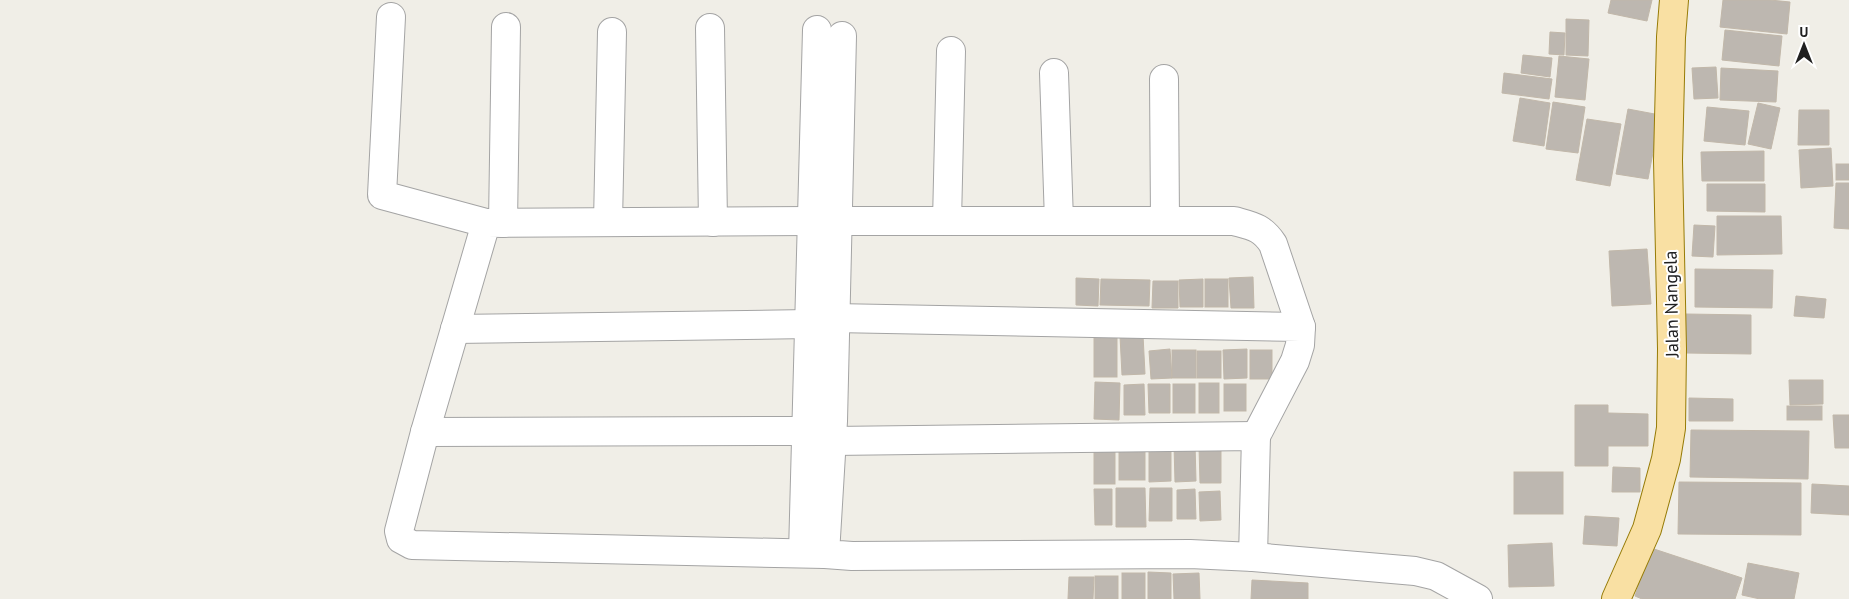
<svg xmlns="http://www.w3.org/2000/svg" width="1849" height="599" font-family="'PT Sans',sans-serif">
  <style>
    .building { fill: #bdb7b0; stroke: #c1b7a9 }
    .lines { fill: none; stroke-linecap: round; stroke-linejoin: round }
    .minor-casing { stroke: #a4a4a4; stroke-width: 30 }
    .primary-casing { stroke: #967b06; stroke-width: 30 }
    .minor { stroke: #fff; stroke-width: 28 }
    .primary { stroke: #f9e0a3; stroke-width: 28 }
    .labels { text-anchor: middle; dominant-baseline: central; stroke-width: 4; stroke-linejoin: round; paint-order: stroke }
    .street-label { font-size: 18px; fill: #202020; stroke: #fff }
  </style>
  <rect width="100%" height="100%" fill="#f0eee7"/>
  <g class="building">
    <path d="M1611 0H1652L1647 21 1608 13Z"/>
    <path d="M1723 0H1770L1790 2 1787 34 1720 27Z"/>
    <path d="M1566 19 1589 20 1588 56 1566 55Z"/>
    <path d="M1725 30 1782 36 1779 66 1722 60Z"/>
    <path d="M1550 32 1565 33 1564 55 1549 54Z"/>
    <path d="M1523 55 1552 58 1550 77 1521 73Z"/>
    <path d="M1559 56 1589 59 1585 100 1555 97Z"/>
    <path d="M1716 67 1718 98 1694 99 1692 68Z"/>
    <path d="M1721 68 1778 71 1776 102 1720 100Z"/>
    <path d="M1504 73 1552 79 1549 99 1502 93Z"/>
    <path d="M1520 98 1550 103 1544 146 1513 141Z"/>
    <path d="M1553 102 1585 107 1578 153 1546 149Z"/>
    <path d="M1758 103 1780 108 1771 149 1748 144Z"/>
    <path d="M1707 107 1749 111 1745 145 1704 141Z"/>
    <path d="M1628 109 1660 115 1648 179 1616 174Z"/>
    <path d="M1799 110H1829V145H1798Z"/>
    <path d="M1587 119 1621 124 1610 186 1576 180Z"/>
    <path d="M1831 148 1833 186 1801 188 1799 150Z"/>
    <path d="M1764 151V181H1702L1701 152Z"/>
    <rect x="1836" y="164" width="13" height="16"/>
    <path d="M1836 183H1849V229L1834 228Z"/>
    <path d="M1707 184H1765V212L1707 211Z"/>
    <path d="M1717 216H1781L1782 254 1717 255Z"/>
    <path d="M1694 225 1715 226 1713 257 1692 256Z"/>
    <path d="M1647 249 1651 304 1612 306 1609 251Z"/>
    <path d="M1695 269 1773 270 1772 308 1695 307Z"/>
    <path d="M1253 277 1254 308H1231L1229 278Z"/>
    <path d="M1076 278 1099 279 1098 306 1076 305Z"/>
    <path d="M1101 279 1150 280 1149 306 1100 305Z"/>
    <path d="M1203 279V307H1180L1179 280Z"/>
    <rect x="1205" y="279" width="23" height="28"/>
    <path d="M1153 281H1178V308H1152Z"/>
    <path d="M1796 296 1826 299 1824 318 1794 316Z"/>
    <path d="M1686 314 1751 315V354L1686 353Z"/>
    <rect x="1094" y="335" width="23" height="42"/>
    <path d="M1143 335 1145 374 1122 375 1120 336Z"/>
    <path d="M1170 349 1172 378 1151 379 1149 351Z"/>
    <path d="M1247 349V378L1224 379 1223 350Z"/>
    <rect x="1172" y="350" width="24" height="28"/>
    <rect x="1250" y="350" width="22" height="29"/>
    <rect x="1197" y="351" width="24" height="27"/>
    <path d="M1789 380H1823V404L1790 405Z"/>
    <path d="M1095 382 1120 383 1119 420 1094 419Z"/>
    <rect x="1199" y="383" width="20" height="30"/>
    <path d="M1144 384 1145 415H1124V385Z"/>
    <path d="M1148 384H1170V413H1149Z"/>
    <rect x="1173" y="384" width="22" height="29"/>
    <rect x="1224" y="384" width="22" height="27"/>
    <path d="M1689 398 1733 399V421H1689Z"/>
    <path d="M1575 405H1608V413L1648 414V446H1608V466H1575Z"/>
    <rect x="1787" y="406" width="35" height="14"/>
    <path d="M1833 415H1849V448H1835Z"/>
    <path d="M1691 430 1809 431 1808 479 1690 477Z"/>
    <path d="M1171 443V481L1149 482V444Z"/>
    <path d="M1195 444 1196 481 1175 482 1174 445Z"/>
    <rect x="1094" y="446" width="21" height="38"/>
    <rect x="1119" y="447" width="26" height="33"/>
    <path d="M1199 447H1221V483H1200Z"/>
    <path d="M1613 467 1640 468V492H1612Z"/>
    <rect x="1514" y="472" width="49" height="42"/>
    <path d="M1679 482 1801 483V535L1678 534Z"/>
    <path d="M1812 484 1849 486V515L1811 513Z"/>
    <path d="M1116 488H1145L1146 527H1116Z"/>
    <path d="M1150 488H1172V521H1149Z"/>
    <path d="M1094 489H1112V525H1095Z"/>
    <path d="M1195 489 1196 519H1177V490Z"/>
    <path d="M1220 491 1221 520 1200 521 1199 492Z"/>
    <path d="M1585 516 1619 518 1617 546 1583 544Z"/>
    <path d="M1552 543 1554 586 1509 587 1508 545Z"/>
    <path d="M1651 548 1742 578 1735 599H1642L1635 596Z"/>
    <path d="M1748 563 1799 573 1794 599H1760L1742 595Z"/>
    <path d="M1148 572 1171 573V599H1148Z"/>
    <rect x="1122" y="573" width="23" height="26"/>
    <path d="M1199 573 1200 599H1174L1173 574Z"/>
    <rect x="1095" y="576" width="23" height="23"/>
    <path d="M1069 577H1094L1093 599H1068Z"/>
    <path d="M1252 580 1308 583V599H1251Z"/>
  </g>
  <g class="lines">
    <defs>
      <g id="minor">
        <path d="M391 17 382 195 486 223"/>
        <path d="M710 28 713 222"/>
        <path d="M842 36 833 421 825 554 852 556 1190 554 1253 557 1415 571 1436 576 1478 599"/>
        <path d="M1054 73 1059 221"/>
        <path d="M1164 79 1165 221"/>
        <path d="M812 221 486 223 425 432 399 531 401 539 412 545 825 554"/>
        <path d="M837 221H1234C1252 226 1262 227 1273 244L1301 327"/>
        <path d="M947 221 951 51"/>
        <path d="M608 222 612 32"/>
        <path d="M503 223 506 27"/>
        <path d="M834 318 1301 327 1300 345 1295 361 1256 436"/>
        <path d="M455 329 809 324"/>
        <path d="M425 432 806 431"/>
        <path d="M832 441 1256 436 1253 557"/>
        <path d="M803 553 817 30"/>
      </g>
      <path id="primary" d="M1616 599 1647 529 1666 459 1671 428 1672 349 1668 160 1671 37 1674 0"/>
    </defs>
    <use href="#minor" class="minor-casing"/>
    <use href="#primary" class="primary-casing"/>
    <use href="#minor" class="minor"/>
    <use href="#primary" class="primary"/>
  </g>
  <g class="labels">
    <g class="street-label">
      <text transform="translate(1671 304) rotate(-91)">Jalan Nangela</text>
    </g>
  </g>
  <g transform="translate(1804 45)" stroke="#ffffff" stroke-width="4" paint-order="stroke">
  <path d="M0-4L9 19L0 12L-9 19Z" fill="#202020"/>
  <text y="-8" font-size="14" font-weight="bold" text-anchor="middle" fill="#202020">U</text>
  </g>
</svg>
